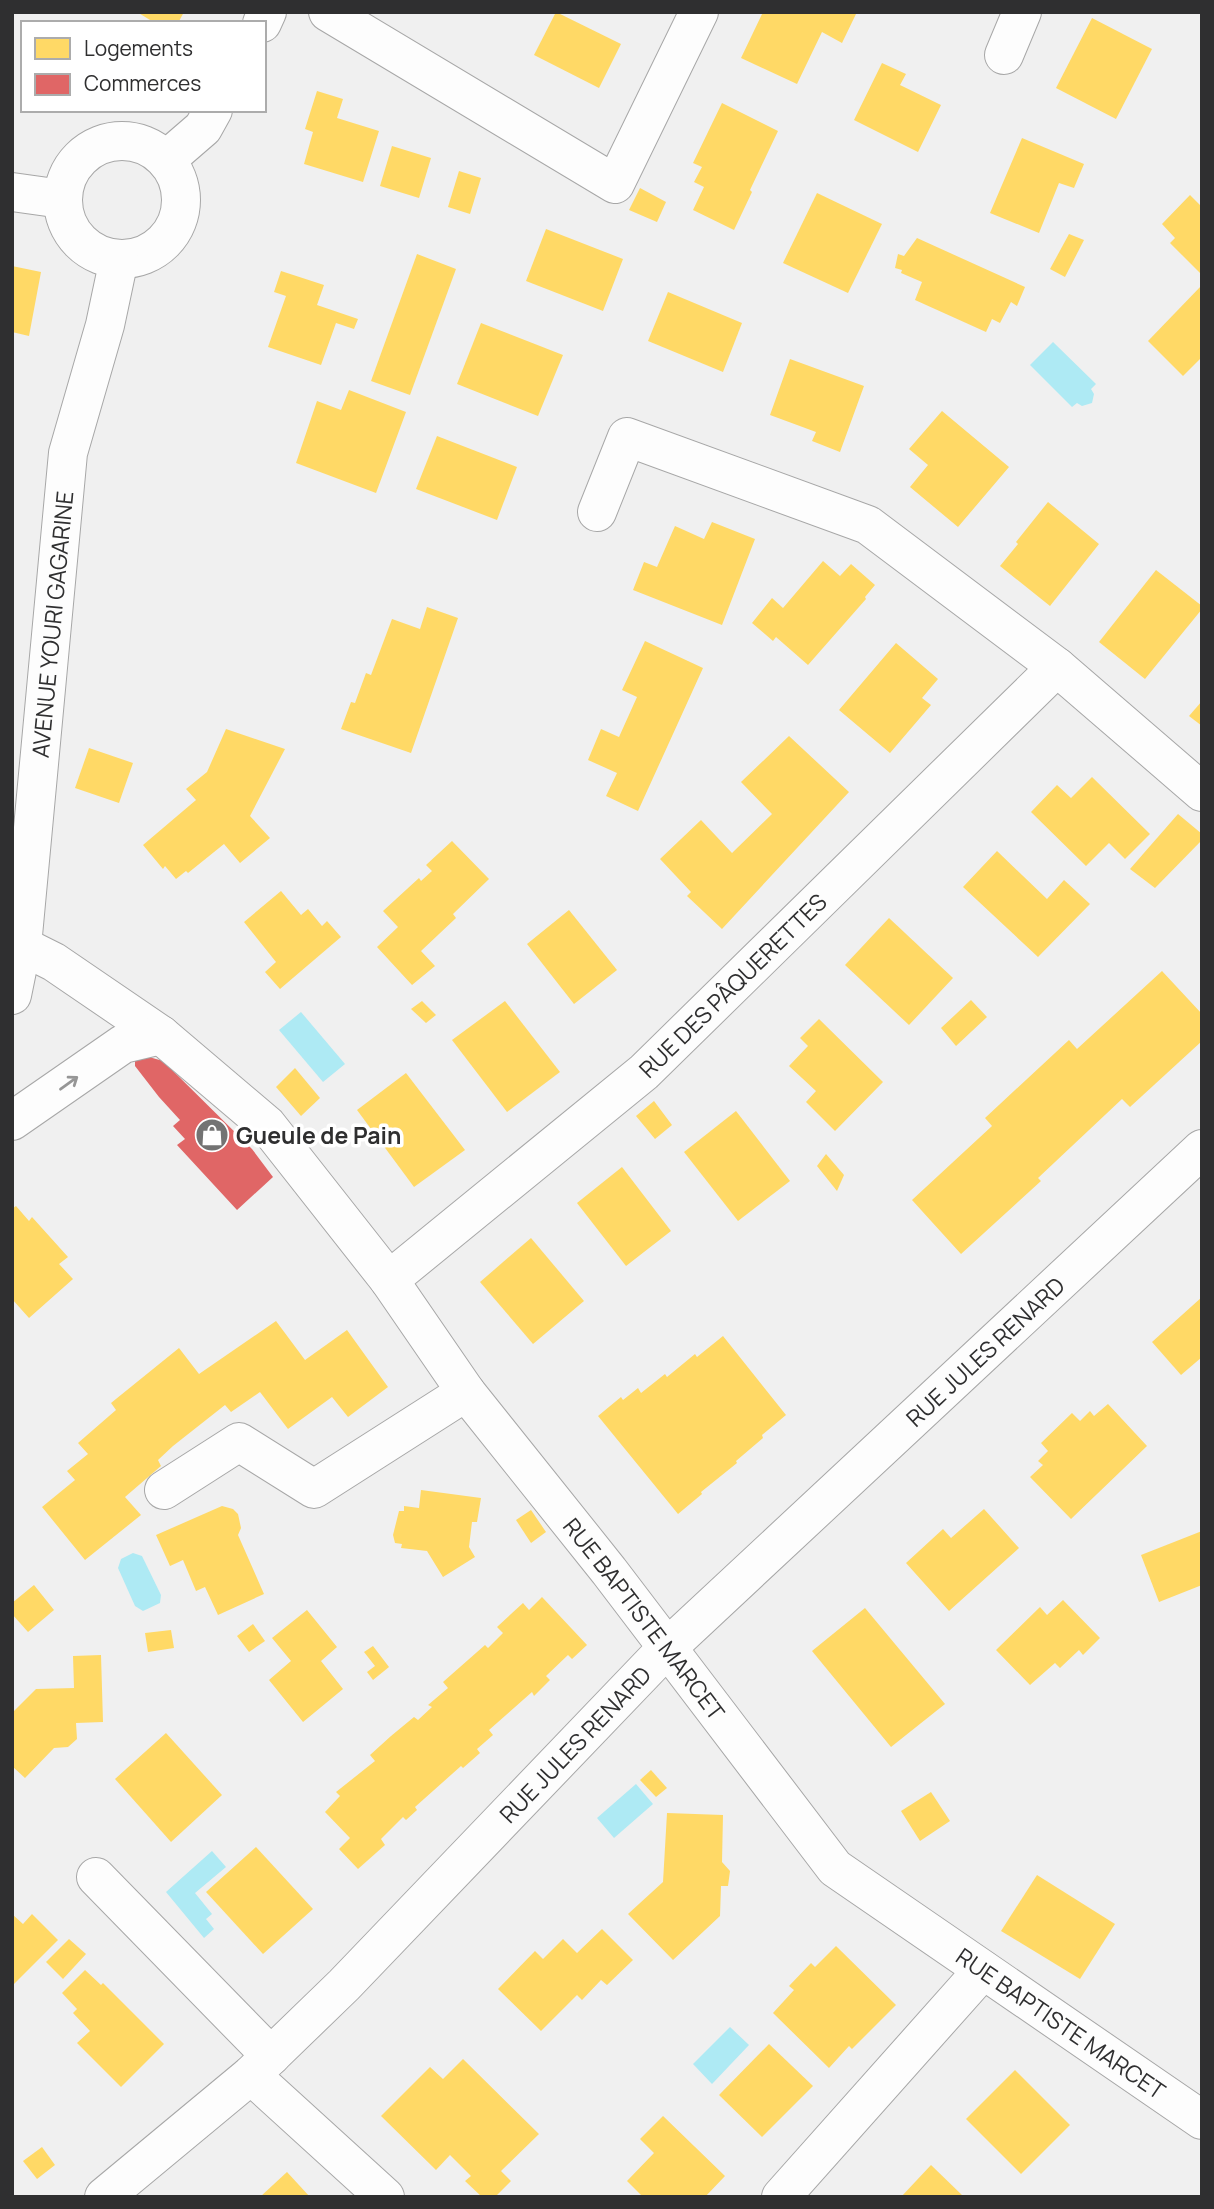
<svg xmlns="http://www.w3.org/2000/svg" width="1214" height="2209" font-family="Manrope,sans-serif">
  <style>
    .water { fill: #aeeaf4 }
    .homes { fill: #ffd966 }
    .shops { fill: #e06666 }
    .lines { fill: none; stroke-linecap: round; stroke-linejoin: round }
    .street-casing { stroke: #a7a7a7; stroke-width: 40 }
    .secondary-casing { stroke: #a7a7a7; stroke-width: 40 }
    .street { stroke: #fdfdfd; stroke-width: 38 }
    .secondary { stroke: #fdfdfd; stroke-width: 38 }
    .oneway { stroke: #969696 }
    .labels { text-anchor: middle; dominant-baseline: central; stroke-width: 7; stroke-linejoin: round; paint-order: stroke }
    .street-label { font-size: 23px; fill: #2f2f30; stroke: #fff }
    .poi-label { font-size: 23px; font-weight: bold; fill: #2f2f30; stroke: #fff; text-anchor: start }
  </style>
  <rect width="100%" height="100%" fill="#f0f0f0"/>
  <g class="water">
    <path d="M1053 342 1096 384 1091 389 1094 394 1092 403 1082 406 1077 403 1072 407 1030 365Z"/>
    <path d="M301 1012 345 1064 323 1082 279 1030Z"/>
    <path d="M133 1553 142 1556 161 1595 160 1603 143 1611 135 1606 118 1568 121 1559Z"/>
    <path d="M636 1784 653 1804 614 1838 597 1818Z"/>
    <path d="M212 1851 226 1867 195 1893 212 1914 206 1919 214 1929 204 1938 166 1892Z"/>
    <path d="M730 2027 749 2045 712 2084 693 2064Z"/>
  </g>
  <g class="homes">
    <path d="M137 12H184L178 23H155Z"/>
    <path d="M556 12 621 44 599 88 534 55Z"/>
    <path d="M763 12H851L856 14 842 43 822 32 797 84 741 58Z"/>
    <path d="M1092 18 1152 49 1116 119 1056 88Z"/>
    <path d="M882 63 906 74 900 85 941 105 918 152 854 120Z"/>
    <path d="M317 91 343 99 337 118 379 131 363 182 304 164 313 132 305 129Z"/>
    <path d="M722 103 778 131 750 190 752 192 734 230 693 210 704 187 694 182 702 167 693 163Z"/>
    <path d="M1022 138 1084 164 1074 188 1059 183 1039 233 990 213Z"/>
    <path d="M392 146 431 158 419 198 380 186Z"/>
    <path d="M459 171 481 178 470 214 448 207Z"/>
    <path d="M640 188 666 202 657 222 629 210Z"/>
    <path d="M817 193 882 224 848 293 783 263Z"/>
    <path d="M1190 195 1202 207V275L1170 243 1175 238 1162 224Z"/>
    <path d="M546 229 623 259 603 311 526 281Z"/>
    <path d="M1069 234 1084 240 1065 277 1050 269Z"/>
    <path d="M917 238 1025 287 1017 306 1011 302 1000 323 992 319 986 332 915 300 922 282 901 273 902 270 895 268 898 254 904 256Z"/>
    <path d="M417 254 456 269 410 395 371 381Z"/>
    <path d="M12 266 41 272 29 336 12 332Z"/>
    <path d="M281 271 324 285 317 305 358 319 354 329 336 323 321 365 268 347 286 296 274 292Z"/>
    <path d="M1202 285V357L1183 376 1148 341Z"/>
    <path d="M668 292 742 323 723 372 648 341Z"/>
    <path d="M481 323 563 355 538 416 457 384Z"/>
    <path d="M790 359 864 386 840 452 812 441 816 432 770 415Z"/>
    <path d="M349 390 406 412 376 493 296 463 317 401 341 410Z"/>
    <path d="M942 411 1009 467 958 527 910 487 928 465 909 449Z"/>
    <path d="M437 436 517 467 497 520 416 489Z"/>
    <path d="M1048 502 1099 544 1050 606 1000 566 1018 544 1016 542Z"/>
    <path d="M712 522 755 539 722 625 633 590 644 562 657 567 675 526 704 539Z"/>
    <path d="M823 561 840 576 851 564 875 585 865 597 866 599 808 665 776 637 773 641 752 623 772 598 783 608Z"/>
    <path d="M1156 570 1202 606V609L1145 679 1099 642Z"/>
    <path d="M427 607 458 618 411 753 341 729 351 702 355 703 366 673 371 675 392 619 420 629Z"/>
    <path d="M645 641 703 668 638 811 606 796 617 773 588 760 601 729 619 737 637 697 622 690Z"/>
    <path d="M896 643 938 679 922 698 931 705 890 753 839 710Z"/>
    <path d="M1202 701V726L1189 716Z"/>
    <path d="M226 729 285 749 250 816 270 838 240 863 224 844 188 873 186 871 176 879 165 866 163 869 143 845 196 800 186 789 207 772Z"/>
    <path d="M789 736 849 792 722 929 687 896 691 892 660 859 701 820 732 853 772 814 741 782Z"/>
    <path d="M89 748 133 763 119 803 75 788Z"/>
    <path d="M1092 777 1150 834 1125 859 1109 843 1086 866 1031 812 1057 785 1071 798Z"/>
    <path d="M1178 814 1202 834V840L1155 888 1130 869Z"/>
    <path d="M452 841 489 879 453 914 456 918 421 951 435 966 412 985 377 947 398 927 383 911 419 878 421 881 432 871 426 865Z"/>
    <path d="M997 851 1047 899 1064 880 1090 904 1038 957 963 887Z"/>
    <path d="M281 891 301 915 308 909 322 926 327 921 341 937 280 989 265 972 276 962 244 922Z"/>
    <path d="M569 910 617 970 574 1004 527 944Z"/>
    <path d="M889 918 953 978 909 1025 845 965Z"/>
    <path d="M1162 971 1202 1014V1041L1130 1107 1122 1099 1038 1178 1041 1181 961 1254 912 1200 992 1126 985 1118 1069 1040 1077 1049Z"/>
    <path d="M971 1000 987 1017 956 1046 941 1028Z"/>
    <path d="M422 1001 436 1015 426 1023 411 1009Z"/>
    <path d="M505 1001 560 1072 507 1112 452 1040Z"/>
    <path d="M819 1019 883 1082 835 1131 806 1102 816 1091 789 1066 808 1046 800 1038Z"/>
    <path d="M295 1068 320 1098 301 1116 276 1087Z"/>
    <path d="M406 1073 465 1150 414 1187 357 1110Z"/>
    <path d="M654 1101 672 1125 655 1139 636 1116Z"/>
    <path d="M736 1111 790 1181 738 1221 684 1152Z"/>
    <path d="M826 1154 844 1175 837 1191 817 1166Z"/>
    <path d="M622 1167 671 1231 626 1266 577 1203Z"/>
    <path d="M16 1206 29 1221 32 1217 68 1257 59 1264 73 1279 29 1318 12 1299V1209Z"/>
    <path d="M531 1238 584 1301 533 1344 480 1282Z"/>
    <path d="M1202 1297V1357L1181 1375 1152 1342Z"/>
    <path d="M276 1321 305 1360 347 1330 388 1387 348 1417 332 1397 288 1429 260 1392 231 1412 225 1405 173 1446 158 1460 161 1466 125 1497 141 1515 85 1560 42 1507 75 1480 67 1471 88 1454 78 1443 116 1410 111 1403 179 1348 199 1374Z"/>
    <path d="M723 1336 786 1415 762 1435 763 1438 736 1461 737 1463 701 1492 702 1494 678 1514 598 1416 621 1397 623 1400 638 1388 641 1393 665 1374 667 1377 695 1354 697 1357Z"/>
    <path d="M1108 1404 1147 1446 1071 1519 1030 1477 1043 1465 1038 1461 1048 1451 1041 1443 1072 1413 1080 1421 1090 1411 1094 1416Z"/>
    <path d="M421 1490 481 1498 477 1522H472L469 1547 475 1557 443 1577 427 1551 401 1548 402 1544 395 1543 393 1535 399 1511H404V1506L419 1508Z"/>
    <path d="M222 1506 233 1509 238 1514 241 1528 238 1535 264 1594 218 1615 205 1587 196 1591 183 1560 170 1566 156 1535Z"/>
    <path d="M984 1509 1019 1548 949 1611 906 1563 943 1529 951 1538Z"/>
    <path d="M531 1510 546 1532 531 1543 516 1520Z"/>
    <path d="M1202 1531V1585L1159 1602 1141 1555Z"/>
    <path d="M34 1585 54 1610 28 1632 12 1614V1603Z"/>
    <path d="M542 1597 587 1645 572 1659 568 1655 546 1676 550 1680 534 1696 532 1692 489 1730 493 1735 477 1749 480 1753 463 1768 461 1766 415 1807 417 1810 406 1820 403 1817 381 1839 385 1845 358 1869 339 1849 350 1838 325 1812 340 1796 336 1792 375 1761 370 1755 391 1736 414 1717 418 1720 432 1707 428 1705 448 1688 443 1682 485 1645 488 1648 503 1633 497 1627 523 1603 529 1610Z"/>
    <path d="M1063 1600 1100 1638 1083 1655 1079 1650 1060 1668 1055 1663 1030 1685 996 1650 1040 1607 1047 1615Z"/>
    <path d="M865 1608 945 1704 891 1747 812 1651Z"/>
    <path d="M307 1610 337 1647 321 1661 343 1689 303 1722 269 1680 291 1661 272 1638Z"/>
    <path d="M253 1624 265 1641 249 1652 237 1636Z"/>
    <path d="M171 1630 174 1648 148 1652 145 1633Z"/>
    <path d="M373 1646 389 1667 373 1680 367 1672 375 1666 364 1652Z"/>
    <path d="M101 1655 103 1722 76 1723 77 1739 68 1747 54 1748 25 1778 12 1766V1713L36 1689 74 1688 73 1656Z"/>
    <path d="M166 1733 222 1795 171 1842 115 1779Z"/>
    <path d="M651 1770 667 1788 656 1797 640 1780Z"/>
    <path d="M931 1792 950 1821 920 1841 901 1811Z"/>
    <path d="M667 1813 723 1815 722 1862 730 1871 728 1886H721L720 1916 673 1960 628 1914 663 1882Z"/>
    <path d="M256 1847 313 1909 263 1954 206 1892Z"/>
    <path d="M1037 1875 1115 1924 1080 1979 1001 1931Z"/>
    <path d="M12 1914 23 1924 32 1914 58 1940 12 1986Z"/>
    <path d="M602 1929 633 1960 607 1985 601 1980 582 2000 577 1995 541 2031 498 1989 535 1951 543 1959 563 1939 577 1953Z"/>
    <path d="M69 1939 86 1954 63 1979 46 1962Z"/>
    <path d="M836 1946 896 2005 852 2049 849 2046 829 2068 773 2013 794 1990 789 1986 811 1963 815 1967Z"/>
    <path d="M85 1970 101 1985 103 1983 164 2044 121 2087 77 2043 90 2031 73 2013 77 2009 62 1993Z"/>
    <path d="M769 2044 813 2086 762 2137 719 2095Z"/>
    <path d="M463 2059 539 2134 501 2171 511 2181 495 2197H482L465 2181 471 2176 450 2155 436 2170 381 2116 430 2067 443 2079Z"/>
    <path d="M1015 2070 1070 2125 1021 2174 966 2119Z"/>
    <path d="M663 2116 725 2176 705 2197H643L627 2181 654 2153 640 2139Z"/>
    <path d="M42 2147 55 2165 37 2179 23 2161Z"/>
    <path d="M931 2165 964 2197H901Z"/>
    <path d="M287 2172 310 2197H260Z"/>
  </g>
  <path class="shops" d="M142 1055 163 1061 252 1149 273 1177 237 1210 177 1145 185 1139 173 1126 180 1120 159 1097 135 1066V1060Z"/>
  <g class="lines">
    <defs>
      <g id="street">
        <path d="M328 12 615 184 699 12"/>
        <path d="M1004 55 1022 12"/>
        <path d="M597 512 627 437 868 525 1057 667 1202 792"/>
        <path id="s1" d="M22 946 54 962 161 1035 267 1125 389 1280 466 1392 609 1571 835 1868 1202 2120"/>
        <path d="M12 1121 123 1044 161 1035"/>
        <path id="s2" d="M389 1280 644 1072 1057 667"/>
        <path d="M164 1490 239 1442 314 1489 466 1392"/>
        <path d="M96 1877 271 2056"/>
        <path d="M251 2075 385 2197"/>
        <path id="s3" d="M104 2197 251 2075 344 1985 667 1648 1202 1149"/>
        <path d="M781 2197 983 1970"/>
      </g>
      <g id="secondary">
        <path d="M262 23 267 12"/>
        <circle cx="122" cy="200" r="59"/>
        <path d="M166 160 203 128 213 110"/>
        <path d="M12 192 62 199"/>
        <path id="s4" d="M12 995 22 946 68 453 105 325 119 259"/>
      </g>
    </defs>
    <use href="#street" class="street-casing"/>
    <use href="#secondary" class="secondary-casing"/>
    <use href="#street" class="street"/>
    <use href="#secondary" class="secondary"/>
  </g>
  <defs><path id="oneway-shaft" d="M-6 0H5M1.5-3L5.5 0L1.5 3" fill="none" stroke-width="1.6" stroke-linecap="round" stroke-linejoin="round" transform="scale(1.75)"/></defs>
  <use class="oneway" href="#oneway-shaft" transform="translate(69 1083) rotate(-36)"/>
  <defs>
    <symbol id="shop-disc" viewBox="-11 -11 22 22"><circle r="9.5" fill="#737373" stroke="#fff"/><path d="M-5-2.5h2.3a2.7 3.5 0 0 1 5.4 0H5L5.5 6h-11ZM-1.5-2.5h3a1.5 2.3 0 0 0-3 0Z" fill="#fff"/></symbol>
  </defs>
  <g fill-rule="evenodd">
    <use href="#shop-disc" x="193" y="1116" width="38" height="38"/>
  </g>
  <g class="labels">
    <g class="street-label">
      <text stroke="none"><textPath href="#s4" startOffset="373">AVENUE YOURI GAGARINE</textPath></text>
      <text stroke="none"><textPath href="#s2" startOffset="453">RUE DES PÂQUERETTES</textPath></text>
      <text stroke="none"><textPath href="#s3" startOffset="1222">RUE JULES RENARD</textPath></text>
      <text stroke="none"><textPath href="#s1" startOffset="926">RUE BAPTISTE MARCET</textPath></text>
      <text stroke="none"><textPath href="#s3" startOffset="654">RUE JULES RENARD</textPath></text>
      <text stroke="none"><textPath href="#s1" startOffset="1514">RUE BAPTISTE MARCET</textPath></text>
    </g>
    <g class="poi-label">
      <text x="236" y="1135">Gueule de Pain</text>
    </g>
  </g>
  <rect width="1214" height="2209" fill="none" stroke="#2f2f30" stroke-width="28"/>
  <rect x="21" y="21" width="245" height="91" fill="#ffffff" stroke="#acacac" stroke-width="2"/>
  <rect x="35" y="38" width="35" height="21" fill="#ffd966" stroke="#acacac" stroke-width="2"/>
  <text x="84" y="56" font-size="21" fill="#2f2f30">Logements</text>
  <rect x="35" y="74" width="35" height="21" fill="#e06666" stroke="#acacac" stroke-width="2"/>
  <text x="84" y="91" font-size="21" fill="#2f2f30">Commerces</text>
</svg>
